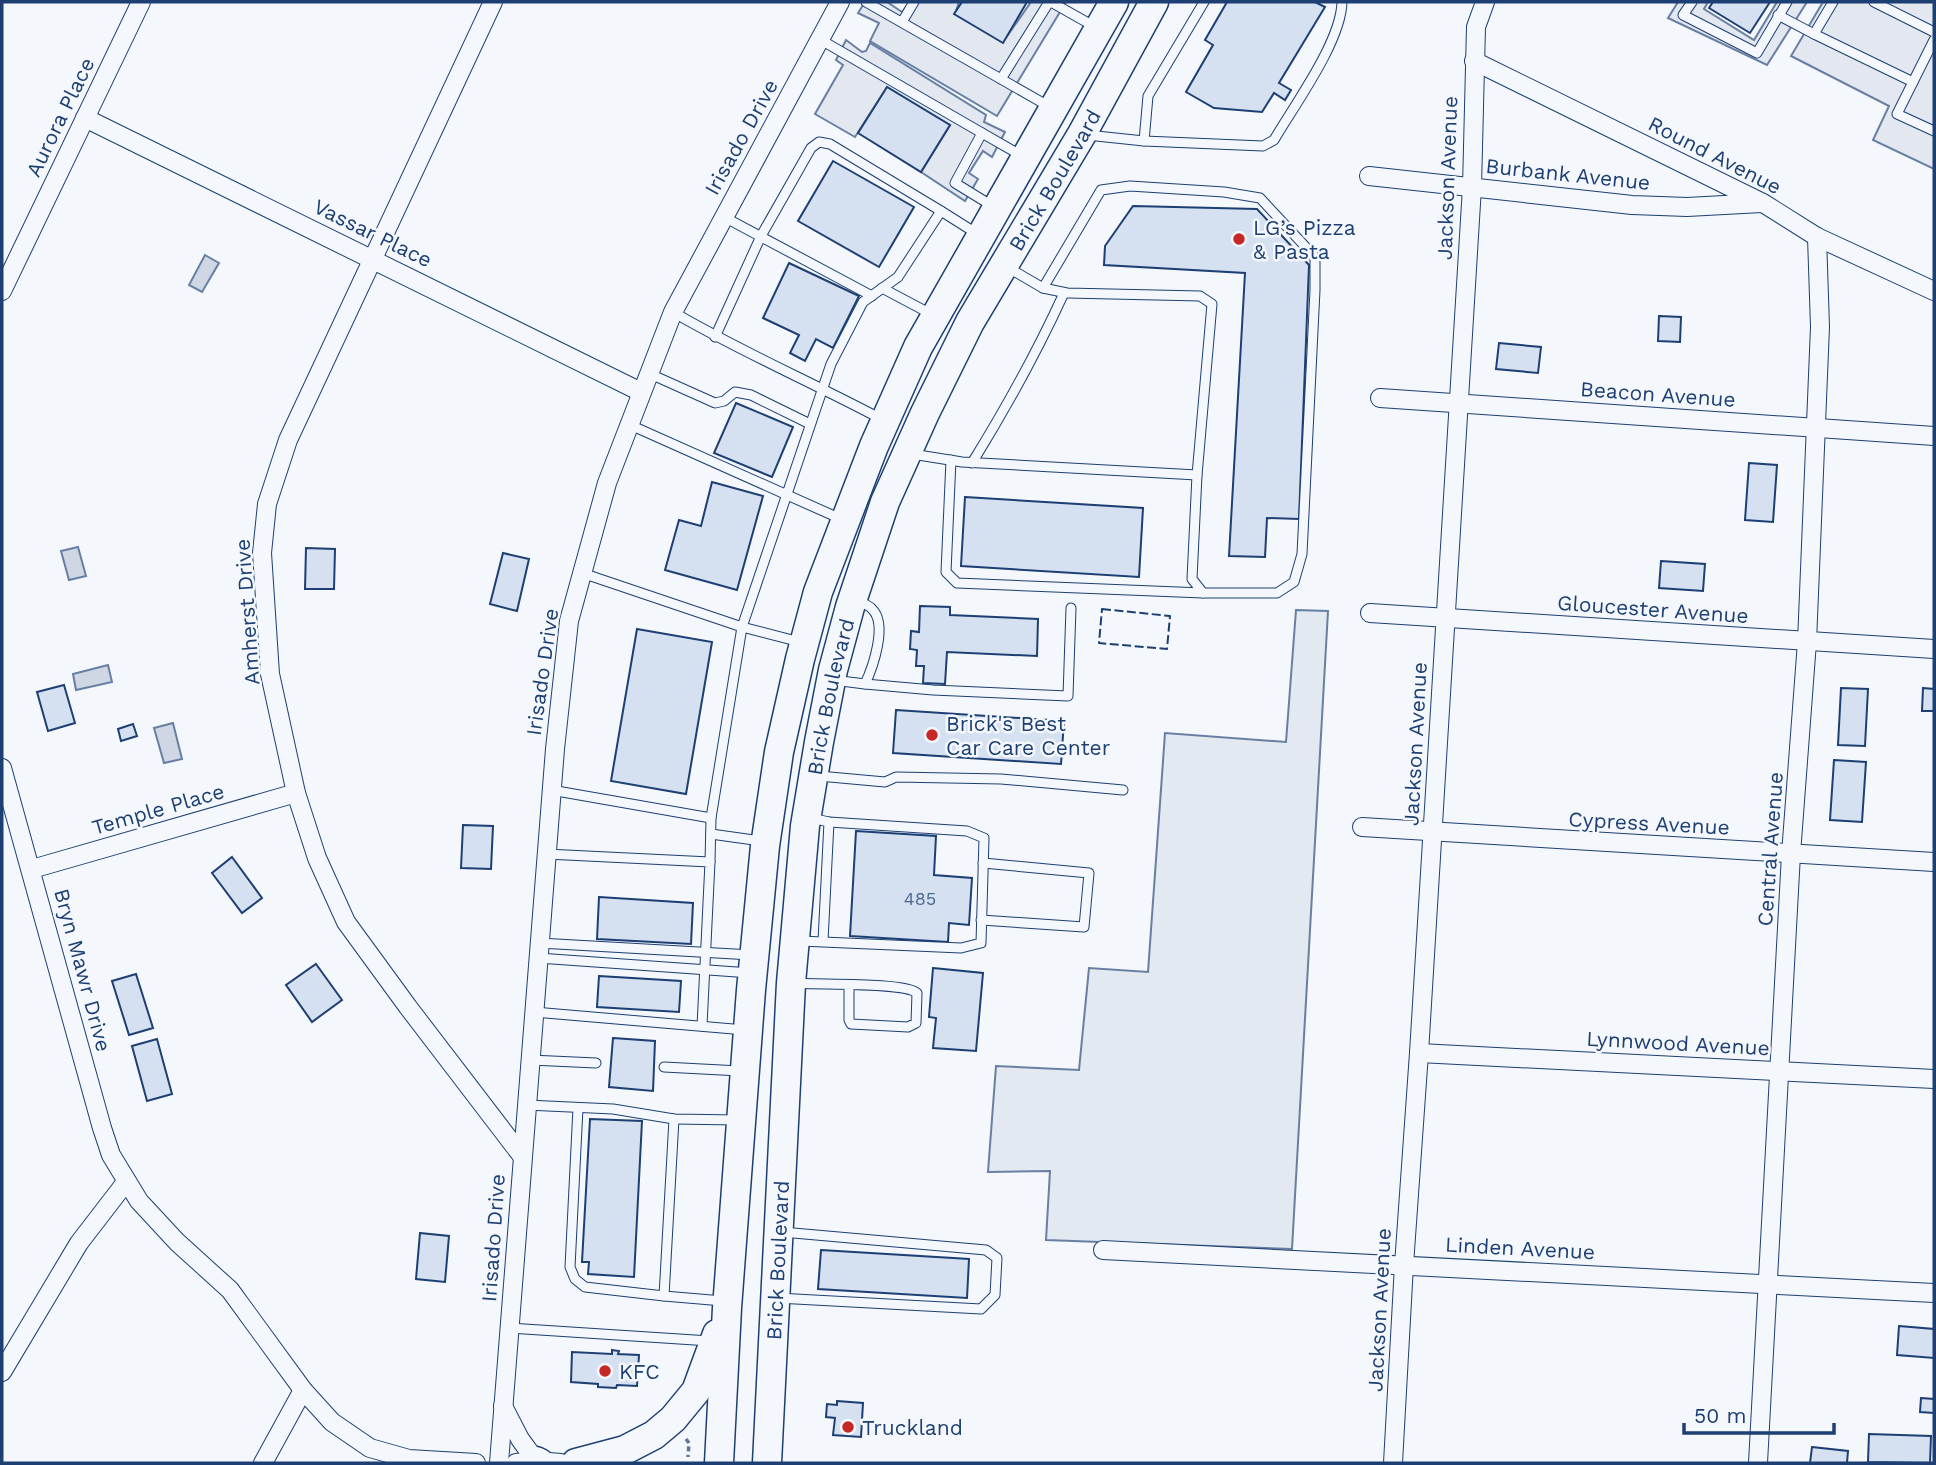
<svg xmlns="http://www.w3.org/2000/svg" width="1936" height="1465" font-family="'Work Sans',sans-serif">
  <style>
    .green { fill: #e3e9f0; stroke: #687fa3; stroke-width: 2 }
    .parking { fill: #e3e8f0; stroke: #687fa3; stroke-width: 2 }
    .water { fill: #cfd7e4; stroke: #687fa3; stroke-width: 2 }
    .building { fill: #d5e0f0; stroke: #1d3f73; stroke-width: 2 }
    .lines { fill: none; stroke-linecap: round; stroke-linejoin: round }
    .lane-casing { stroke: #1d3f73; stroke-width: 11 }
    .street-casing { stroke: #1d3f73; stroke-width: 20 }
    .primary-casing { stroke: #1d3f73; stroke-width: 31 }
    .path { stroke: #5e769c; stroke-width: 3.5; stroke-dasharray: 5 3.5; stroke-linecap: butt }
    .lane { stroke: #f4f7fb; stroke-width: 9 }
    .street { stroke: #f4f7fb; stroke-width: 18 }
    .primary { stroke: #f4f7fb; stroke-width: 28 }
    .fence { stroke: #1d3f73; stroke-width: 2; stroke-dasharray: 9 3.5; stroke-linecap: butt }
    .poi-dot { fill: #c62828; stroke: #f4f7fb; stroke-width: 2.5 }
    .labels { text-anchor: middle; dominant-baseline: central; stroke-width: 5; stroke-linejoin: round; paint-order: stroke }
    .number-label { font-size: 18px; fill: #4b6792 }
    .street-label { font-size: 21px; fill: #1d3f73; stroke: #f4f7fb }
    .poi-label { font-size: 21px; fill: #1d3f73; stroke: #f4f7fb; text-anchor: start }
  </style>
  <rect width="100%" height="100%" fill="#f4f7fb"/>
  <path class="green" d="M1296 610 1328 611 1292 1249 1046 1240 1050 1171 988 1172 996 1066 1079 1070 1089 968 1148 972 1165 733 1286 742Z"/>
  <g class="parking">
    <path d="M865 2H887L902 12 909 3 907 2H959L955 14 1003 42 1031 2H1066L997 116 870 41 879 23 858 13Z"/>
    <path d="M1678 2H1708L1704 9 1754 40 1777 2H1807L1767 65 1668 18Z"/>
    <path d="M1823 2H1934V169L1873 140 1889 106 1791 56Z"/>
    <path d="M846 40 862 52 866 51 870 43 986 115 984 122 1005 132 992 157 983 151 969 173 978 179 965 201 921 172 950 125 887 87 855 137 815 114 843 65 836 60Z"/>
  </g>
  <g class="water">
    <path d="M205 255 219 263 202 292 189 285Z"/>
    <path d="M78 547 86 576 69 580 61 551Z"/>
    <path d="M108 665 112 682 76 690 73 674Z"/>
    <path d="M173 723 182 759 164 763 154 728Z"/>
  </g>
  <g class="building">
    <path d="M962 2H1027L1003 43 954 14Z"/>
    <path d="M1227 2H1315L1325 7 1279 83 1291 90 1285 100 1274 93 1262 112 1214 108 1186 92 1213 45 1205 40Z"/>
    <path d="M1713 2H1770L1750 33 1709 8Z"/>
    <path d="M887 87 950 125 921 172 858 133Z"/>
    <path d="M833 161 914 207 879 267 798 221Z"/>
    <path d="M1133 206 1257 209 1309 265 1299 519 1267 518 1265 557 1229 556 1245 273 1104 265 1105 246Z"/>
    <path d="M789 263 859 296 833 348 816 339 805 361 790 353 799 335 763 318Z"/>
    <path d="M1659 316 1681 317 1680 342 1658 341Z"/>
    <path d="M1499 343 1541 347 1538 373 1496 369Z"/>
    <path d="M736 403 793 427 772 477 714 453Z"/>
    <path d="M1749 463 1777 465 1773 522 1745 520Z"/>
    <path d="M712 482 763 496 737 590 665 570 679 520 701 526Z"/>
    <path d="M965 497 1143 508 1139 577 961 566Z"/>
    <path d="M306 548 335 549 334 589H305Z"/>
    <path d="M503 553 529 559 517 611 490 604Z"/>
    <path d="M1661 561 1705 564 1703 591 1659 588Z"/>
    <path d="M920 606 950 607V615L1038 619 1037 656 947 652 945 684 923 683 924 666H916L917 650 910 649 911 631 919 632Z"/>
    <path d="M637 629 712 642 686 794 611 781Z"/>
    <path d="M64 685 75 723 48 731 37 692Z"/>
    <path d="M1841 688 1868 689 1865 746 1838 745Z"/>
    <path d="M1923 688 1934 689V711H1922Z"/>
    <path d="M896 710 1064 721 1061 764 893 753Z"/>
    <path d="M133 724 137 736 121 741 118 729Z"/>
    <path d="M1834 760 1866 762 1862 822 1830 820Z"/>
    <path d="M463 825 493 826 491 869 461 868Z"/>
    <path d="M856 831 936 836 934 875 972 878 969 925 949 923 948 942 850 936Z"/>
    <path d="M232 857 262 898 242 913 212 873Z"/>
    <path d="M599 897 693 903 691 944 597 939Z"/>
    <path d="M316 964 342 1000 312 1022 286 985Z"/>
    <path d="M933 968 983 973 976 1051 933 1048 936 1018 929 1017Z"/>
    <path d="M136 974 153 1028 129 1035 112 981Z"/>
    <path d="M599 976 681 981 679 1012 597 1007Z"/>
    <path d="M613 1038 655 1041 653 1091 609 1087Z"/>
    <path d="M157 1039 172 1094 147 1101 132 1046Z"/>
    <path d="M590 1119 642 1121 634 1277 588 1274 589 1262H582Z"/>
    <path d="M420 1233 449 1236 445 1282 416 1279Z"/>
    <path d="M821 1250 969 1259 967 1298 818 1289Z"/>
    <path d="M1899 1326 1934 1329V1358L1897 1355Z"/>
    <path d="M612 1350 619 1351 618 1354 639 1355 637 1386 617 1385 616 1388 598 1387V1384L571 1382 572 1352 612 1354Z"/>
    <path d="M1921 1398 1934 1399V1413L1920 1412Z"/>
    <path d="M837 1401 863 1403 861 1437 833 1435 835 1418 826 1417 827 1404 837 1405Z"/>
    <path d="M1869 1434 1931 1436 1930 1463 1868 1462Z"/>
    <path d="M1812 1447 1848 1451 1847 1463H1810Z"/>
  </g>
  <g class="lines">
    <defs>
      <g id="lane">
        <path d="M866 2 1050 107"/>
        <path d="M1051 2 1097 28"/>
        <path d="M1692 2 1683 15 1757 53 1787 2"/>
        <path d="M1833 2 1814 34 1913 82"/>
        <path d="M1874 2 1934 32"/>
        <path d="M1778 15 1814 34"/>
        <path d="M902 22 914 2"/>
        <path d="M821 40 982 133"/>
        <path d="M1934 40 1897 114 1934 131"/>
        <path d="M1001 79 1049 2"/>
        <path d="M1087 135 1144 141 1263 146 1274 140C1295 104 1341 42 1342 2"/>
        <path d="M1144 141 1148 96 1204 2"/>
        <path d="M994 207 955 183 982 133 1024 157"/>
        <path d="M724 217 872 296"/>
        <path d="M882 288 931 314"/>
        <path d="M1043 288 1101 190 1130 186 1224 192 1260 198 1315 257V290L1302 554 1294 582 1277 593H1203L1192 579 1197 475"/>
        <path d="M673 312C741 352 814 383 883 420"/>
        <path d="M715 337 761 236 811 148 819 142 830 144 941 211"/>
        <path d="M648 373 715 403 724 401 735 392 751 395 810 424"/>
        <path d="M628 424 841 519"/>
        <path d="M912 454 962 462 1197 475 1212 304 1200 296 1067 293 1043 288 1007 267"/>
        <path d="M951 460 946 572 957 583 1203 593"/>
        <path d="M972 463C1006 408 1037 352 1064 293"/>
        <path d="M582 573 742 627 800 642"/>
        <path d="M833 680 865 684C873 667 888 624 872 609 869 605 862 603 857 601"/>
        <path d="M865 684 933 690 1068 696 1071 608"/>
        <path d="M819 776 885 782 896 777 1001 779 1123 790"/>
        <path d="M551 790 711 818"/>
        <path d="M711 834 761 841"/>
        <path d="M546 854 710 862 702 1026"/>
        <path d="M710 862 711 818 742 627 831 364 863 302 898 277 941 211 979 235"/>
        <path d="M981 920 1084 927 1089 873 983 863"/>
        <path d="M800 941 961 948 981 943 984 838 967 831 829 822 811 818"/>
        <path d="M823 941 829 822"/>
        <path d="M539 943 752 955"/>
        <path d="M538 958 751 973"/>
        <path d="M796 983C818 985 905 982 917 993L916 1023 908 1027 851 1024 849 1020V985"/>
        <path d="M534 1012 745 1030"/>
        <path d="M530 1060 596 1063"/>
        <path d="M664 1067 740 1071"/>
        <path d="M526 1105 613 1109 674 1119 737 1120"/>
        <path d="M578 1108 570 1267 575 1279 585 1287 664 1296"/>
        <path d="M674 1119 664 1296 723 1301"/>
        <path d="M777 1298 981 1309 995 1295 997 1258 986 1250 782 1232"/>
        <path d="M509 1328 710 1341"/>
      </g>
      <g id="street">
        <path d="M493 2 288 440 267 504 262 553 270 674 296 793 317 858 346 922 408 1007 522 1156"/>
        <path d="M1474 61 1763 203 1817 237 1934 291"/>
        <path d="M85 118 641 392"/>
        <path d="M1369 176 1632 205 1687 207 1762 203"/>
        <path d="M2 291 141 2"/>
        <path d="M1380 398 1934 436"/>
        <path d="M1370 613 1934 649"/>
        <path d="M2 768 102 1128 111 1155 139 1201 177 1242 230 1290 303 1390 332 1422 370 1448 409 1459 476 1463"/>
        <path d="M1362 827 1934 862"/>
        <path d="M32 869 296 793"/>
        <path d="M1419 1053 1934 1079"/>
        <path d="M1103 1250 1934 1293"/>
        <path d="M2 1372 79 1243 126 1182"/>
        <path d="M503 1406 520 1439 536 1461"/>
        <path d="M263 1463 303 1390"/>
        <path d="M499 1463 555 749 569 621 607 483 673 312 840 2"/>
        <path d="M516 1463 536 1461 561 1463"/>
        <path d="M1393 1463 1404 1265 1419 1053 1472 187 1476 27 1485 2"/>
        <path d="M1758 1463 1791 854 1807 642 1820 327 1817 237"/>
      </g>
      <g id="primary">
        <path d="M536 1461 540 1463"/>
        <path d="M576 1463 625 1450 654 1435 673 1419 696 1391 717 1334"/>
        <path d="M719 1463 727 1308 751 990 765 846 779 752 800 659 818 592 874 446 918 347 1114 2"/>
        <path id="s1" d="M767 1463 791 983 805 826 819 742 833 670 850 607 885 502 925 413 970 322 1082 134 1154 2"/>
      </g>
    </defs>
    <use href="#lane" class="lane-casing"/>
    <use href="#street" class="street-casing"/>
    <use href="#primary" class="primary-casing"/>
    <path class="path" d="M686 1439 689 1443 688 1457"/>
    <use href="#lane" class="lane"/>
    <use href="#street" class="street"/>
    <use href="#primary" class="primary"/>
    <path class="fence" d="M1102 609 1170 616 1167 649 1099 643Z"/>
  </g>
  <g class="poi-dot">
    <circle cx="1239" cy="239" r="7"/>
    <circle cx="932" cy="735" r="7"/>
    <circle cx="605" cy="1371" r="7"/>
    <circle cx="848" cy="1427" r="7"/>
  </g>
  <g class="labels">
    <g class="number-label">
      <text x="920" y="898">485</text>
    </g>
    <g class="street-label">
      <text transform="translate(60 117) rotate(-64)">Aurora Place</text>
      <text transform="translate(741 137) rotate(-61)">Irisado Drive</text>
      <text transform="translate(1715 155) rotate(27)">Round Avenue</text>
      <text transform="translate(1568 174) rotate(6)">Burbank Avenue</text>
      <text transform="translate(1447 178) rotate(-88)">Jackson Avenue</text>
      <text stroke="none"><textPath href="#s1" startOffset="1337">Brick Boulevard</textPath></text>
      <text transform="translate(373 233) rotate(26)">Vassar Place</text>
      <text transform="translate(1658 394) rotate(4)">Beacon Avenue</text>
      <text transform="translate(1653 609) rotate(4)">Gloucester Avenue</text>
      <text transform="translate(247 612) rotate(-94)">Amherst Drive</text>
      <text transform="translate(542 672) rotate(-82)">Irisado Drive</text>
      <text stroke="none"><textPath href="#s1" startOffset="770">Brick Boulevard</textPath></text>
      <text transform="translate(1415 744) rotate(-87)">Jackson Avenue</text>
      <text transform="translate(158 809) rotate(-16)">Temple Place</text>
      <text transform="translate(1649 823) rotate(3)">Cypress Avenue</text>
      <text transform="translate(1770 849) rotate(-86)">Central Avenue</text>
      <text transform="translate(83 970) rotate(75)">Bryn Mawr Drive</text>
      <text transform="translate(1678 1043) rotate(3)">Lynnwood Avenue</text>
      <text transform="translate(493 1238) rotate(-86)">Irisado Drive</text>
      <text transform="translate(1520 1248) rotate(3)">Linden Avenue</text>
      <text stroke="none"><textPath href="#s1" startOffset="203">Brick Boulevard</textPath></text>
      <text transform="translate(1379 1310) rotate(-87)">Jackson Avenue</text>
    </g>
    <g class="poi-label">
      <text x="1253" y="227">LG’s Pizza<tspan x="1253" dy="24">&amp; Pasta</tspan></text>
      <text x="946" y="723">Brick's Best<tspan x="946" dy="24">Car Care Center</tspan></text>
      <text x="619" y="1371">KFC</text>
      <text x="862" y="1427">Truckland</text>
    </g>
  </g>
  <rect width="1936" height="1465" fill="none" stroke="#1d3f73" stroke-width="7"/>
  <path d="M1684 1423v10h150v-10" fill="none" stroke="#1d3f73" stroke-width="3.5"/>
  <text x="1694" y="1423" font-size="21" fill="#1d3f73" stroke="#f4f7fb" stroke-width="5" paint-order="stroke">50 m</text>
</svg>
